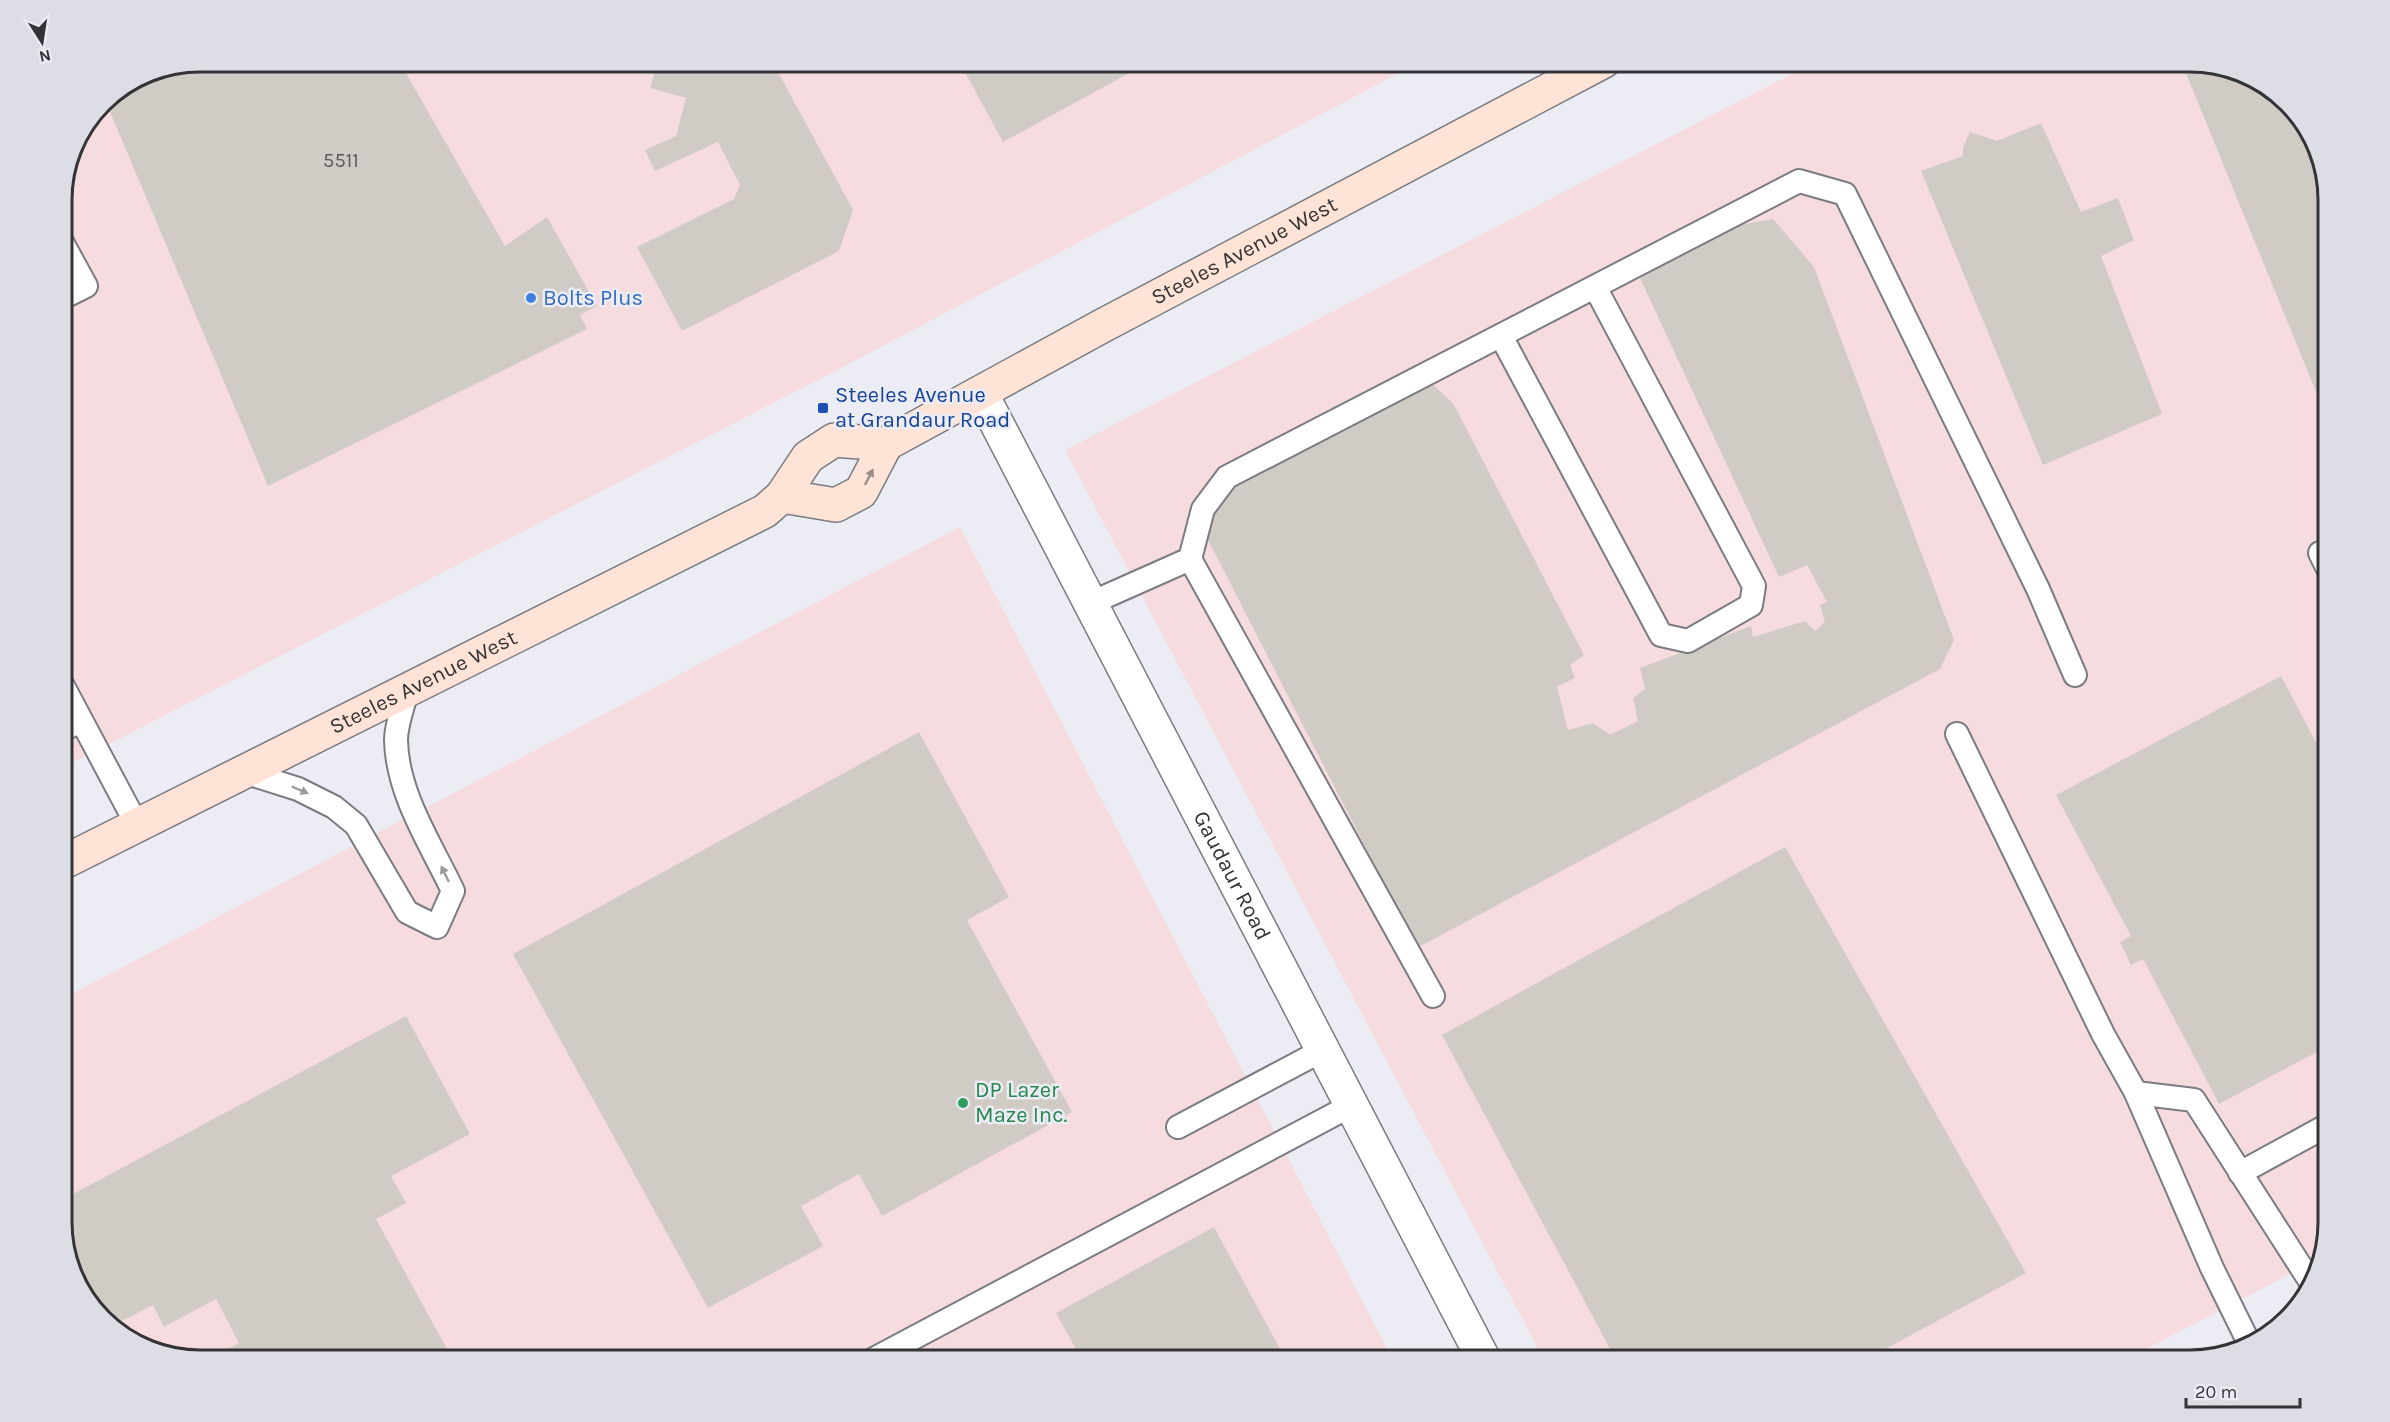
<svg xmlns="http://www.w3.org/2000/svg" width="2390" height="1422" font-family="Karla,sans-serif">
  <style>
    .industrial { fill: #f6dcdf }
    .building { fill: #d1cbc6 }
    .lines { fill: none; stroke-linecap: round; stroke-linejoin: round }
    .service-casing { stroke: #7b7b81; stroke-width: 26 }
    .minor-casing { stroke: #7b7b81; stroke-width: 36 }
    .secondary-casing { stroke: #7b7b81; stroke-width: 36 }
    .service { stroke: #fff; stroke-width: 22 }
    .minor { stroke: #fff; stroke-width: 33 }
    .secondary { stroke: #fee3d6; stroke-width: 33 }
    .oneway { fill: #998c86 }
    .oneway2 { fill: #9a9a9a }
    .shop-dot { fill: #3f7fe0; stroke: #ececf4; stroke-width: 2 }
    .transit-dot { fill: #1a4fb4; stroke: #ececf4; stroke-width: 2 }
    .leisure-dot { fill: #2e9e5b; stroke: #ececf4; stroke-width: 2 }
    .labels { text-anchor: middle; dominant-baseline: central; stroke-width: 5; stroke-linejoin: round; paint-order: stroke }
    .number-label { font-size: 20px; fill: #5b5a5a }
    .street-label { font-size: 22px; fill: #343436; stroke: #ececf4 }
    .shop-label { font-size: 22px; fill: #366cbe; stroke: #ececf4; text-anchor: start }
    .transit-label { font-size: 22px; fill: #164399; stroke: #ececf4; text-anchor: start }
    .leisure-label { font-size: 22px; fill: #27864d; stroke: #ececf4; text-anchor: start }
    .rim { fill: none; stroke: #343436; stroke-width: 3 }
  </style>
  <rect width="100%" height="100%" fill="#ececf4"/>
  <g class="industrial">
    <path d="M200 61 1420 62 824 377 62 768V191L72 147 102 102 147 72Z"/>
    <path d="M2190 61 2310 130 2328 191V1223L2319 1259 2125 1360H1544L1065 450 1815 62Z"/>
    <path d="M960 527 1393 1360H200L130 1342 80 1292 62 1231V999Z"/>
  </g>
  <g class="building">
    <path d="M200 61H399L505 246 547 217 597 306 580 315 587 329 268 486 105 100 147 72Z"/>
    <path d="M658 61H772L853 210 839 251 682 331 637 247 734 199 740 185 718 142 655 171 645 150 676 136 686 98 650 88Z"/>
    <path d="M959 61H1151L1003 142Z"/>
    <path d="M2181 61H2190L2260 80 2310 130 2328 191V421Z"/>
    <path d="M2041 123 2081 212 2118 198 2134 240 2101 256 2162 414 2043 465 1921 171 1963 156V147L1970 132 1997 141Z"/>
    <path d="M1773 219 1814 267 1954 640 1940 669 1417 948 1204 532 1223 494 1430 382 1453 403 1584 655 1570 665 1575 678 1557 687 1568 730 1593 723 1610 735 1638 721 1633 698 1645 689 1640 668 1751 626 1753 637 1805 621 1815 631 1825 622 1820 605 1827 602 1807 565 1779 577 1639 276 1717 229Z"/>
    <path d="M2281 676 2328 765V1046L2219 1104 2143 959 2131 965 2120 942 2131 936 2056 795Z"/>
    <path d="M919 732 1009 897 967 920 1072 1112 882 1216 859 1174 801 1206 823 1246 708 1308 513 954Z"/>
    <path d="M1785 847 2026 1273 1865 1360H1616L1442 1035Z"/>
    <path d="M406 1016 470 1134 391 1176 406 1203 376 1219 453 1360H206L239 1343 216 1299 164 1327 153 1305 114 1325 80 1292 62 1231V1200Z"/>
    <path d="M1214 1227 1286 1360H1082L1056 1313Z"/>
  </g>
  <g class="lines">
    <defs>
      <g id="service">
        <path d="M62 242 86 286 62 298"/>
        <path d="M1501 336 1661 635 1688 641 1751 605 1754 586 1595 287"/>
        <path d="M2320 553 2328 569"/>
        <path d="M1190 559 1433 996"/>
        <path d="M1091 603 1190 559 1203 509 1227 477 1799 181 1845 194 2038 589 2075 675"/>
        <path d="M62 684 137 825"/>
        <path d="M62 730 81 721"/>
        <path d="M1957 734 2103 1034 2136 1093 2212 1268 2250 1345"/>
        <path d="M244 772 298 789 334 807 356 825 407 912 437 927 453 891C431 844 397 794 396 740 396 724 404 705 407 690"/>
        <path d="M2136 1093 2194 1100 2312 1284"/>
        <path d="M1178 1127 1323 1050"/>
        <path d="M2240 1173 2328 1125"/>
        <path d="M872 1360 1352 1105"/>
      </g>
      <g id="minor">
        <path id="s1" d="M981 393 1484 1360"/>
      </g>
      <g id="secondary">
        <path d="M782 496 836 505 861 492 886 444"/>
        <path id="s2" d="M62 863 765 511 782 496 808 457 834 440 886 444 1102 326 1604 61"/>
      </g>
    </defs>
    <use href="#service" class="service-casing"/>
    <use href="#minor" class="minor-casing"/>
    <use href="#secondary" class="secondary-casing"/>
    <use href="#service" class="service"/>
    <use href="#minor" class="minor"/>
    <use href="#secondary" class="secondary"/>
  </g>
  <defs><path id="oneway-solid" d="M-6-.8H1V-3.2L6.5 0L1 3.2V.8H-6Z" transform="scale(1.5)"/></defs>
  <use class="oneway" href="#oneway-solid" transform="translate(869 477) rotate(-63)"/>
  <g class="oneway2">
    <use href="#oneway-solid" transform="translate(300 790) rotate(23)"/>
    <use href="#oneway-solid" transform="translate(445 874) rotate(-116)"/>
  </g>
  <circle class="shop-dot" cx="531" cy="298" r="6"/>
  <rect class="transit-dot" x="817" y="402" width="12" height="12" rx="3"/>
  <circle class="leisure-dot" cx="963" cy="1103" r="6"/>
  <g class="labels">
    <g class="number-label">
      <text x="341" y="160">5511</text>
    </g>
    <g class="street-label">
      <text stroke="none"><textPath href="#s2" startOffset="1346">Steeles Avenue West</textPath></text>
      <text stroke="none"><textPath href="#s2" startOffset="404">Steeles Avenue West</textPath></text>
      <text stroke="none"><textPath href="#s1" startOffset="544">Gaudaur Road</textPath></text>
    </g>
    <g class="shop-label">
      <text x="543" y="298">Bolts Plus</text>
    </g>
    <g class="transit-label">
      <text x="835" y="395">Steeles Avenue<tspan x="835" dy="25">at Grandaur Road</tspan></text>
    </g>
    <g class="leisure-label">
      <text x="975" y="1090">DP Lazer<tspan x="975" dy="25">Maze Inc.</tspan></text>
    </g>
  </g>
  <path d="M0 0H2390V1422H0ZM200 72H2190A128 128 0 0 1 2318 200V1222A128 128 0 0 1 2190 1350H200A128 128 0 0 1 72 1222V200A128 128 0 0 1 200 72Z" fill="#dddde5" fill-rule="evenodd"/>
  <path class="rim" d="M200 72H2190A128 128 0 0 1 2318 200V1222A128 128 0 0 1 2190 1350H200A128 128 0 0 1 72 1222V200A128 128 0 0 1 200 72Z"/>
  <g transform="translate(42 42) rotate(168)" stroke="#ececf4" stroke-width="4.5" paint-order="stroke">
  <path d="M0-4.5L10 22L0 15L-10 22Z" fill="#343436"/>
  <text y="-9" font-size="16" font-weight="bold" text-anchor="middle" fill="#343436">N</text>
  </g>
  <path d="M2186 1398v9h114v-9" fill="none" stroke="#343436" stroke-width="3"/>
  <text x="2195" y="1398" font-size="18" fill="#343436" stroke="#ececf4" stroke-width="4.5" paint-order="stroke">20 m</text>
</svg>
